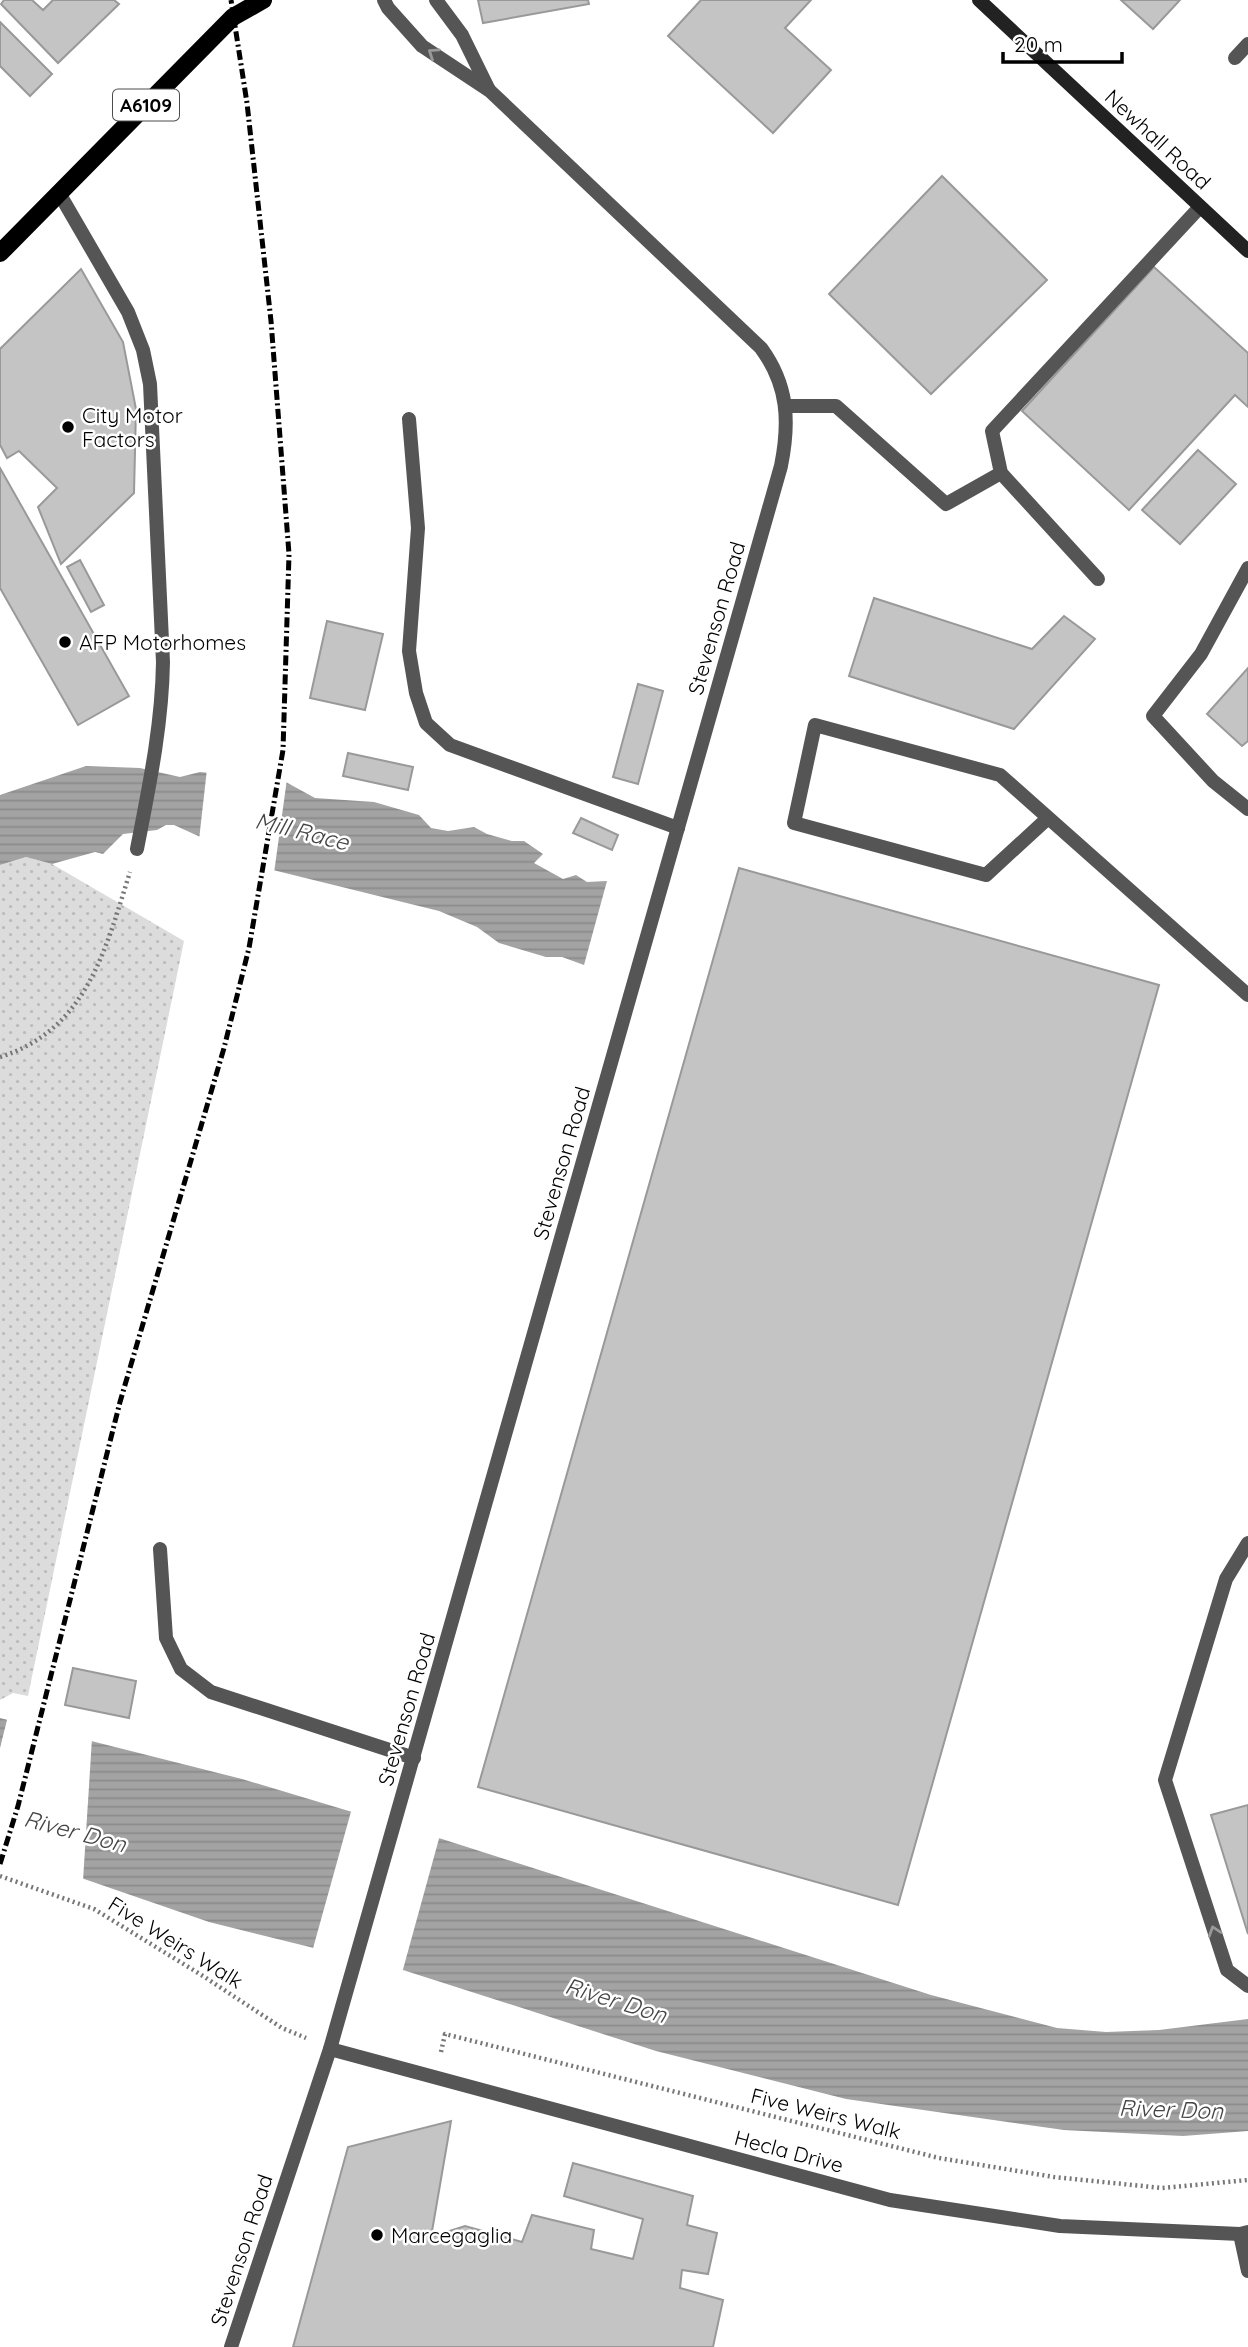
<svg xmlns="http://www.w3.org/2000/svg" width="1248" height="2347" font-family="Quicksand,sans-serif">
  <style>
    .green { fill: url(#green-dots) }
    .water { fill: url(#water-rules) }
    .pier { fill: #fff }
    .building { fill: #c4c4c4; stroke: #999; stroke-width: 2 }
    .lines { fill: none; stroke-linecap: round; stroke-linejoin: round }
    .path { stroke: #777; stroke-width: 4.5; stroke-dasharray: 2 3.5; stroke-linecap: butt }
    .lane { stroke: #555; stroke-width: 14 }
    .street { stroke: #555; stroke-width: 14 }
    .secondary { stroke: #222; stroke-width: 14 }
    .primary { stroke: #000; stroke-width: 18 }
    .rail { stroke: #000; stroke-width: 5; stroke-dasharray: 10 3.5 2 3.5; stroke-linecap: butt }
    .oneway { stroke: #999 }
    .poi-dot { fill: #000; stroke: #fff; stroke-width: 2.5 }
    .labels { text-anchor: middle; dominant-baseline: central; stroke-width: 5; stroke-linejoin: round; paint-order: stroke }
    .shield { fill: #fff; stroke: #4c4c4c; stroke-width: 2 }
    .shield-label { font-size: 19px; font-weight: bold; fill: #000 }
    .street-label { font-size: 21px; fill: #000; stroke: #fff }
    .poi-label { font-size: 21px; fill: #000; stroke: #fff; text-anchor: start }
    .water-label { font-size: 23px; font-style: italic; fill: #444; stroke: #fff }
  </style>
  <defs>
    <pattern id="green-dots" width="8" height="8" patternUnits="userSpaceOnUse" patternTransform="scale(1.75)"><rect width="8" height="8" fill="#dcdcdc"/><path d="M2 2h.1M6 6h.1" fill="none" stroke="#bbb" stroke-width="1.8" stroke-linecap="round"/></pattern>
    <pattern id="water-rules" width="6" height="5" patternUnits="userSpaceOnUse" patternTransform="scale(1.75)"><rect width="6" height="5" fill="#a3a3a3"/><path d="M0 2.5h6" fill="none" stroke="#8b8b8b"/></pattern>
  </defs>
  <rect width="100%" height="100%" fill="#fff"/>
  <path class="green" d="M26 857 52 864 184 941 28 1696 13 1693 0 1700V865Z"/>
  <g class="water">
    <path d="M86 766 140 768 180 777 200 772 284 781 315 798 374 802 419 815 431 828 448 831 474 827 487 834 512 841H524L543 854 534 863 563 879 576 875 587 882 607 881 584 965 562 957H546L499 943 477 927 439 911 273 870 174 825H166L157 830 123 834 103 854 95 852 52 864 26 857 0 865V795Z"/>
    <path d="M0 1718 242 1779 442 1839 931 1995 1057 2028 1106 2032 1159 2030 1248 2019V2131L1183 2136 1064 2130 846 2099 656 2051 403 1970 209 1922 0 1850Z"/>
  </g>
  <g class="pier">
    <path d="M207 769 287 779 274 873 199 840Z"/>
    <path d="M8 1716 92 1738 83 1881 0 1854V1748Z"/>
    <path d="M352 1808 440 1835 402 1973 312 1952Z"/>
  </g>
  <g class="building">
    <path d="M4 0H32L43 10 53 0H114L119 4 58 63 1 4Z"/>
    <path d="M478 0H588L589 4 483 23Z"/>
    <path d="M701 0H811L785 28 831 70 773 133 668 36Z"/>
    <path d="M1121 0H1180L1153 29Z"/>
    <path d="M0 22 52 74 30 96 0 66Z"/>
    <path d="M942 176 1047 280 931 394 829 294Z"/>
    <path d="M1154 267 1248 353V407L1235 395 1129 510 1022 411Z"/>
    <path d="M81 269 123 342 136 409 134 493 61 564 38 507 57 488 19 451 7 458 0 445V349Z"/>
    <path d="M1198 450 1236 484 1180 544 1142 510Z"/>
    <path d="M0 468 129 696 78 725 0 588Z"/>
    <path d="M80 560 104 605 91 612 67 567Z"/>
    <path d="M874 598 1032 649 1064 616 1095 639 1014 729 849 676Z"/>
    <path d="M327 621 383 634 365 710 310 698Z"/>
    <path d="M1248 668V741L1242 746 1207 714Z"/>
    <path d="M638 684 663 691 638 784 613 777Z"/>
    <path d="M348 753 413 767 408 790 343 776Z"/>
    <path d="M581 818 618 835 612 850 573 833Z"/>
    <path d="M739 868 1159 985 898 1905 478 1787Z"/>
    <path d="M73 1668 136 1681 129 1718 65 1705Z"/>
    <path d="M1248 1805V1934L1211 1815Z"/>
    <path d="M451 2121 431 2237 465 2226 522 2242 532 2215 594 2230 591 2249 633 2259 643 2219 564 2196 573 2163 693 2196 687 2225 717 2233 708 2274 682 2270 680 2288 723 2300 713 2347H293L348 2147Z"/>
  </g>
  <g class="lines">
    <g class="path">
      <path d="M0 1057C87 1030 106 948 130 872"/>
      <path d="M0 1876 94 1909 203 1976 282 2028 306 2038"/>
      <path d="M441 2052 445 2034 939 2158 1054 2177 1162 2188 1248 2180"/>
    </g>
    <g class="lane">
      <path d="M1235 58 1248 44"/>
      <path d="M59 193 128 312 143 350 150 384 163 662C162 726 149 787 137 849"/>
      <path d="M785 406H836L946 504 1001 473"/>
      <path d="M409 419 418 528 409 651 416 693 426 723 450 745 678 828"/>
      <path d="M1248 568 1201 654 1153 716 1213 781 1248 809"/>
      <path d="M1098 579 1001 473 992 431 1200 207"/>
      <path d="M1048 818 986 875 794 823 815 725 1000 775 1248 995"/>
      <path d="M1248 1543 1226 1579 1165 1780 1227 1970 1248 1986"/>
      <path d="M160 1549 166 1638 181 1669 211 1692 414 1758"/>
      <path d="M1240 2234 1248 2271"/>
    </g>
    <g class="street">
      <path d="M436 0 462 35 489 90"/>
      <path d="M330 2049 890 2200 1060 2226 1240 2234 1248 2232"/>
      <path d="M231 2347 330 2049 781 466C790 421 788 385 761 348L490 91 422 46 388 8 384 0"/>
    </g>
    <path class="secondary" d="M979 0 1248 251"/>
    <path class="primary" d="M0 253 233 17 263 0"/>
    <path class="rail" d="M0 1864 18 1806 120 1402 224 1048 249 948 283 750 289 554 271 321 247 103 231 0"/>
  </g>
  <defs><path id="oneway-chevron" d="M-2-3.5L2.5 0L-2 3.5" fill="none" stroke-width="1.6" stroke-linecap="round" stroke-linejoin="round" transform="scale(1.75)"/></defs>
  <g class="oneway">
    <use href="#oneway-chevron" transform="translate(433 53) rotate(-146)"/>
    <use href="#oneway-chevron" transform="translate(1214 1931) rotate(-108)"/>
  </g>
  <g class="poi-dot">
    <circle cx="68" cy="427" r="7"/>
    <circle cx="65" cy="642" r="7"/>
    <circle cx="377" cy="2235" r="7"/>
  </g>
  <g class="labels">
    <rect class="shield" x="113" y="89.5" width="66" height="31" rx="5"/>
    <g class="shield-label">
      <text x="146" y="105">A6109</text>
    </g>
    <g class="street-label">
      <text transform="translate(1158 139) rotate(43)">Newhall Road</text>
      <text transform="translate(716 618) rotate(-74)">Stevenson Road</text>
      <text transform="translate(561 1163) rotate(-74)">Stevenson Road</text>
      <text transform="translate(406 1709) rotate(-74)">Stevenson Road</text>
      <text transform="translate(176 1942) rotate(32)">Five Weirs Walk</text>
      <text transform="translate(826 2113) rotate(14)">Five Weirs Walk</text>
      <text transform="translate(789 2151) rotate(15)">Hecla Drive</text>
      <text transform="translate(241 2250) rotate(-72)">Stevenson Road</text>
    </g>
    <g class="poi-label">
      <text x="82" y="415">City Motor<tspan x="82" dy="24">Factors</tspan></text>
      <text x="79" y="642">AFP Motorhomes</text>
      <text x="391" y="2235">Marcegaglia</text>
    </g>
    <g class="water-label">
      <text transform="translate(302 831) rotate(14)">Mill Race</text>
      <text transform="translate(75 1831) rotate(15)">River Don</text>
      <text transform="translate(616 2000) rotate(17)">River Don</text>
      <text transform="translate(1171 2109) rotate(2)">River Don</text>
    </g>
  </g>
  <path d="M1003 52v10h119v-10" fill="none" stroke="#000000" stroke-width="3.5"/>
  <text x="1014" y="52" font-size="21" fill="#000000" stroke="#ffffff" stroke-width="5" paint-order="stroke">20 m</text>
</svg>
